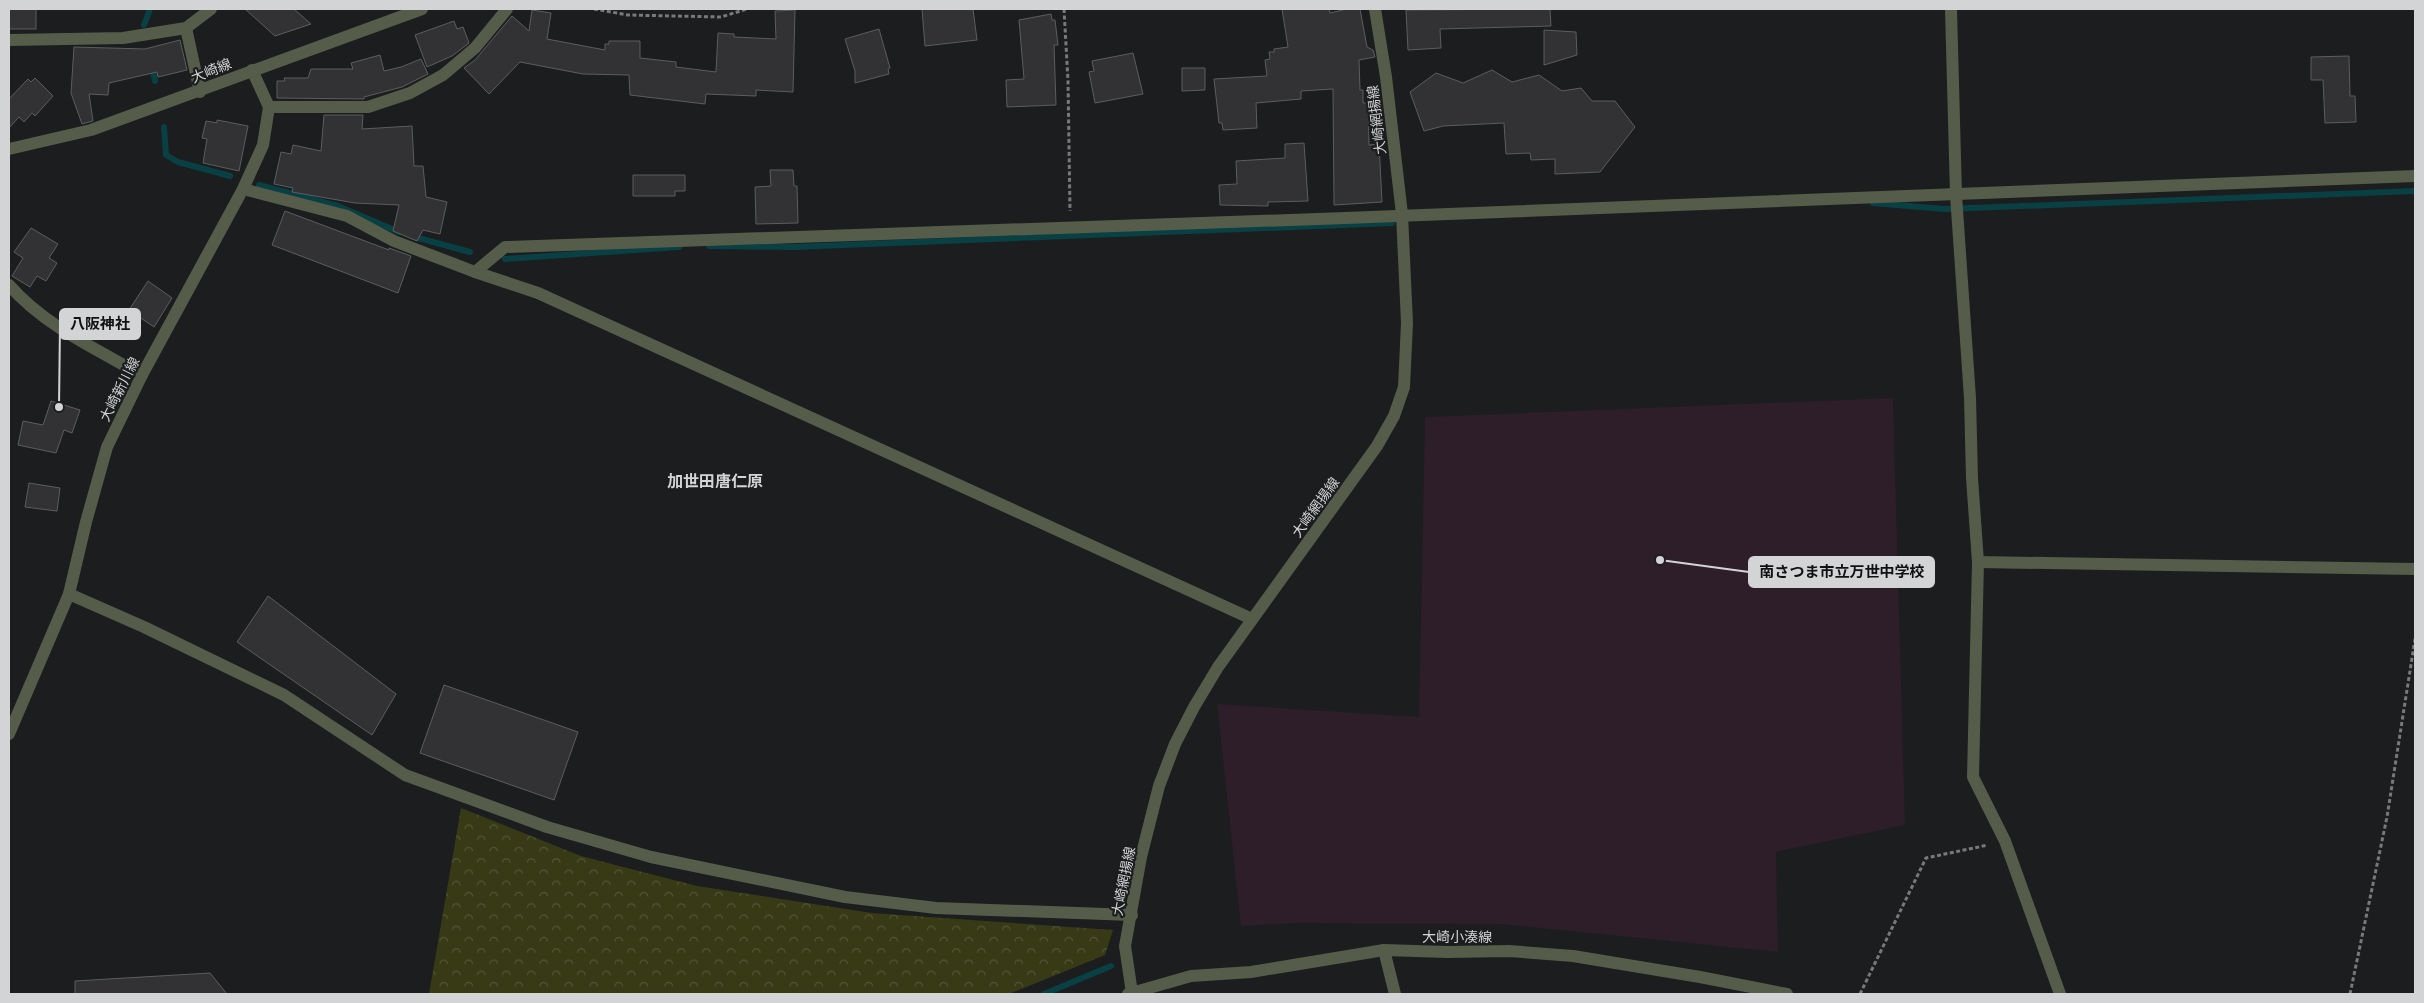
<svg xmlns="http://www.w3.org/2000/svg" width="2424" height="1003" font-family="Lato,'Noto Sans JP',sans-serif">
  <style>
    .education { fill: #2d1e29 }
    .forest { fill: url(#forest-crowns) }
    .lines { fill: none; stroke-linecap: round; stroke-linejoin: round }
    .stream { stroke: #084044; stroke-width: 6 }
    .building { fill: #323235; stroke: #5c5d5f }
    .path { stroke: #77797a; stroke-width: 3; stroke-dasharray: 4 2.5; stroke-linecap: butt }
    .minor { stroke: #555c4a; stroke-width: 12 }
    .tertiary { stroke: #555c4a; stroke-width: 12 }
    .labels { text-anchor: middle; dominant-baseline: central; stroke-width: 4.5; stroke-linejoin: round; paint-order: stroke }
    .street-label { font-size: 14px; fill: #d3d4d6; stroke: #1b1d1e }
    .quarter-label { font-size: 16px; font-weight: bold; fill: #d3d4d6; stroke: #1b1d1e }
    .leader { fill: none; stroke: #d3d4d6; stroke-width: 2 }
    .callout-dot { fill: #d3d4d6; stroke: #1b1d1e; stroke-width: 2 }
    .callout { fill: #d3d4d6; stroke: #d3d4d6; stroke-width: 2 }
    .callout-label { font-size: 15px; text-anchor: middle; font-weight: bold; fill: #111 }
  </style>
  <defs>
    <pattern id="forest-crowns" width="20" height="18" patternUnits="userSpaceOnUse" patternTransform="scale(1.25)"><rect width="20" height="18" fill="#373a15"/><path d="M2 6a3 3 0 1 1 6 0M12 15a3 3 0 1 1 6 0" fill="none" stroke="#535636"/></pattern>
  </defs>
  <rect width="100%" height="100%" fill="#1b1d1e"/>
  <path class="education" d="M1893 398 1905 825 1776 852 1778 952 1501 924 1293 923 1241 926 1217 704 1419 717 1425 417Z"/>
  <path class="forest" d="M461 808 581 856 697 886 872 913 1113 930 1105 955 1009 994H429Z"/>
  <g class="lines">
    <g class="stream">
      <path d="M144 25 150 9"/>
      <path d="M152 67 155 81"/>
      <path d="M164 127 166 155 178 162 230 176"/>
      <path d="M259 185 338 206 399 232"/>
      <path d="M1873 203 1945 209 2415 191"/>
      <path d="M411 236 470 252"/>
      <path d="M709 246 794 247 1392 223"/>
      <path d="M505 259 679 247"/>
      <path d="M1044 994 1111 966"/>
    </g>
  </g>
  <g class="building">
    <rect x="9" y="9" width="27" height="20"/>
    <path d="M245 9H294L311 24 275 36Z"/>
    <path d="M922 9H973L977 40 925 46Z"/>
    <path d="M1282 9H1329L1330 13 1347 9H1360L1367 47 1373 50 1375 57 1359 60 1360 90H1363V103H1368L1369 145 1379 144 1382 202 1334 205 1333 89 1301 91V99L1256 103 1257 128 1223 130 1222 123H1219L1214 79 1267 76 1265 60 1270 59 1269 52H1274V49L1288 47Z"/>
    <path d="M1550 9 1551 26 1440 29 1441 48 1408 50 1406 10Z"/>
    <path d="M532 10 551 13 547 39 605 50V44H609V41H640V58L676 62V67L716 72 718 33 734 34V37L776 39 775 11 795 10 793 92 756 90V96L706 94 705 104 630 95 629 75 583 74 520 62 489 94 464 68 475 60 512 16 529 31Z"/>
    <path d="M1051 14 1052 20H1055L1058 45H1054L1056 105 1007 107 1006 80 1024 79 1019 20Z"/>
    <path d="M454 21 457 29 463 27 469 43 452 56 427 67 415 35Z"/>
    <path d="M879 29 890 68 888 69 889 74 855 83V71L845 39Z"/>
    <path d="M1544 30 1576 32 1577 55 1544 65Z"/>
    <path d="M180 40 187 70 158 77 157 72 109 83 108 95 89 94 93 121 82 124 71 93 74 47 145 49Z"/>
    <path d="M1133 53 1143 94 1095 103 1089 72 1094 71 1092 61Z"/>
    <path d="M380 55 384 71 401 67 421 59 428 74 402 87 364 97V99L277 98V81H285L284 78H308L311 69H353L351 63Z"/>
    <path d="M2349 56 2350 96H2355L2356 122 2325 123 2323 80H2311V57Z"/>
    <path d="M1182 68H1205V90L1182 91Z"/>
    <path d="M1492 70 1512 82 1539 75 1562 91 1581 88 1592 101H1615L1635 127 1600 172 1555 174V159L1531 160 1530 153 1506 154 1504 123 1443 126 1424 131 1410 92 1436 73 1463 83Z"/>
    <path d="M35 78 53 96 35 116 32 113 24 122 19 117 9 128V99L28 79 31 82Z"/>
    <path d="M324 115H363L362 129 412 126 414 166H423L426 197 447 202 440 234 423 230 417 241 393 231 399 205 355 203 292 192 293 188 274 184 281 152 291 154 293 145 321 151Z"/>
    <path d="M217 120 248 126 239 171 203 163 207 139 202 138 206 121 217 123Z"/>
    <path d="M1304 143 1308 201 1268 202V206L1220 205 1219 185 1237 184 1236 161 1285 158V144Z"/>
    <path d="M770 170H793L794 186H797L798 223 756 224 755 187 771 186Z"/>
    <path d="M633 175H685V191H675V196H633Z"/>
    <path d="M285 211 389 250V248L411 256 398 293 272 245Z"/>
    <path d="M31 228 58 244 49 258 57 263 46 281 37 276 30 287 12 276 23 258 14 252Z"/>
    <path d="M148 281 172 298 154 327 129 310Z"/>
    <path d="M51 401 80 410 72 433 64 430 56 453 18 445 23 421 43 425Z"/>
    <path d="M29 483 60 488 57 511 25 507Z"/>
    <path d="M268 596 396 694 372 735 237 642Z"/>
    <path d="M444 685 578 732 554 800 420 753Z"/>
    <path d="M210 973 227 994H75V981Z"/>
  </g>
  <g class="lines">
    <g class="path">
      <path d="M594 9 628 15 721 17 747 9"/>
      <path d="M1064 9 1068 81 1070 211"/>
      <path d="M1860 994 1926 858 1988 845"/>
      <path d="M2350 994 2387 817 2415 639"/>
    </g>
    <g class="minor">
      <path d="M1951 9 1956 195 1970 398 1972 478 1978 562 1973 777 2005 841 2060 994"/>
      <path d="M186 28 200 92"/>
      <path d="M9 40 123 38 186 28 211 9"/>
      <path d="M269 107H368L410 93 443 75 475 48 507 9"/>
      <path d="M243 189 347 216 394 241 475 272 538 293 1252 619"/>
      <path d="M475 272 505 247C1142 227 1778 202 2415 176"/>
      <path d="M9 285C45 326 96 349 142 375"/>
      <path d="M1978 562 2415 569"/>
      <path d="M69 594 144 627 284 695 405 775 547 827 651 857 845 897 936 908 1132 915"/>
      <path d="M9 734 69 594 86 522 107 447 142 375 243 189 263 145 269 107 252 70"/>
      <path d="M1384 950 1395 994"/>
    </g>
    <g class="tertiary">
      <path d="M9 149 91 130 422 9"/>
      <path d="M1132 993 1125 946 1141 857 1159 786 1175 744 1194 707 1218 667 1377 446 1394 416 1404 387 1407 323 1402 214 1386 77 1375 9"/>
      <path d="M1128 994 1191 976 1251 972 1384 950 1447 952 1509 951 1573 956 1700 977 1787 994"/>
    </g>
  </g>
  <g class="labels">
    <g class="street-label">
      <text transform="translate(211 70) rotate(-22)">大崎線</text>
      <text transform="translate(1376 120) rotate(-97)">大崎網揚線</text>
      <text transform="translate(119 389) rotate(-63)">大崎新川線</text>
      <text transform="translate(1315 507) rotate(-54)">大崎網揚線</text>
      <text transform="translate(1123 881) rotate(-79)">大崎網揚線</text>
      <text x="1457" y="936">大崎小湊線</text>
    </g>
    <g class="quarter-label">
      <text x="715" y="480">加世田唐仁原</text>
    </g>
  </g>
  <path class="leader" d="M59 407L60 324M1660 560L1749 572"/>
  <g class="callout-dot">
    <circle cx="59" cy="407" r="5"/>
    <circle cx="1660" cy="560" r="5"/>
  </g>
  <g class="callout">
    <rect x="60" y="309" width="80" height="30" rx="5"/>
    <rect x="1749" y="557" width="185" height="30" rx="5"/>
  </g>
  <g class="callout-label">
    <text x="100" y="329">八阪神社</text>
    <text x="1842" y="577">南さつま市立万世中学校</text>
  </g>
  <rect width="2424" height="1003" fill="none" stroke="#d3d4d6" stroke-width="20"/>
</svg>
